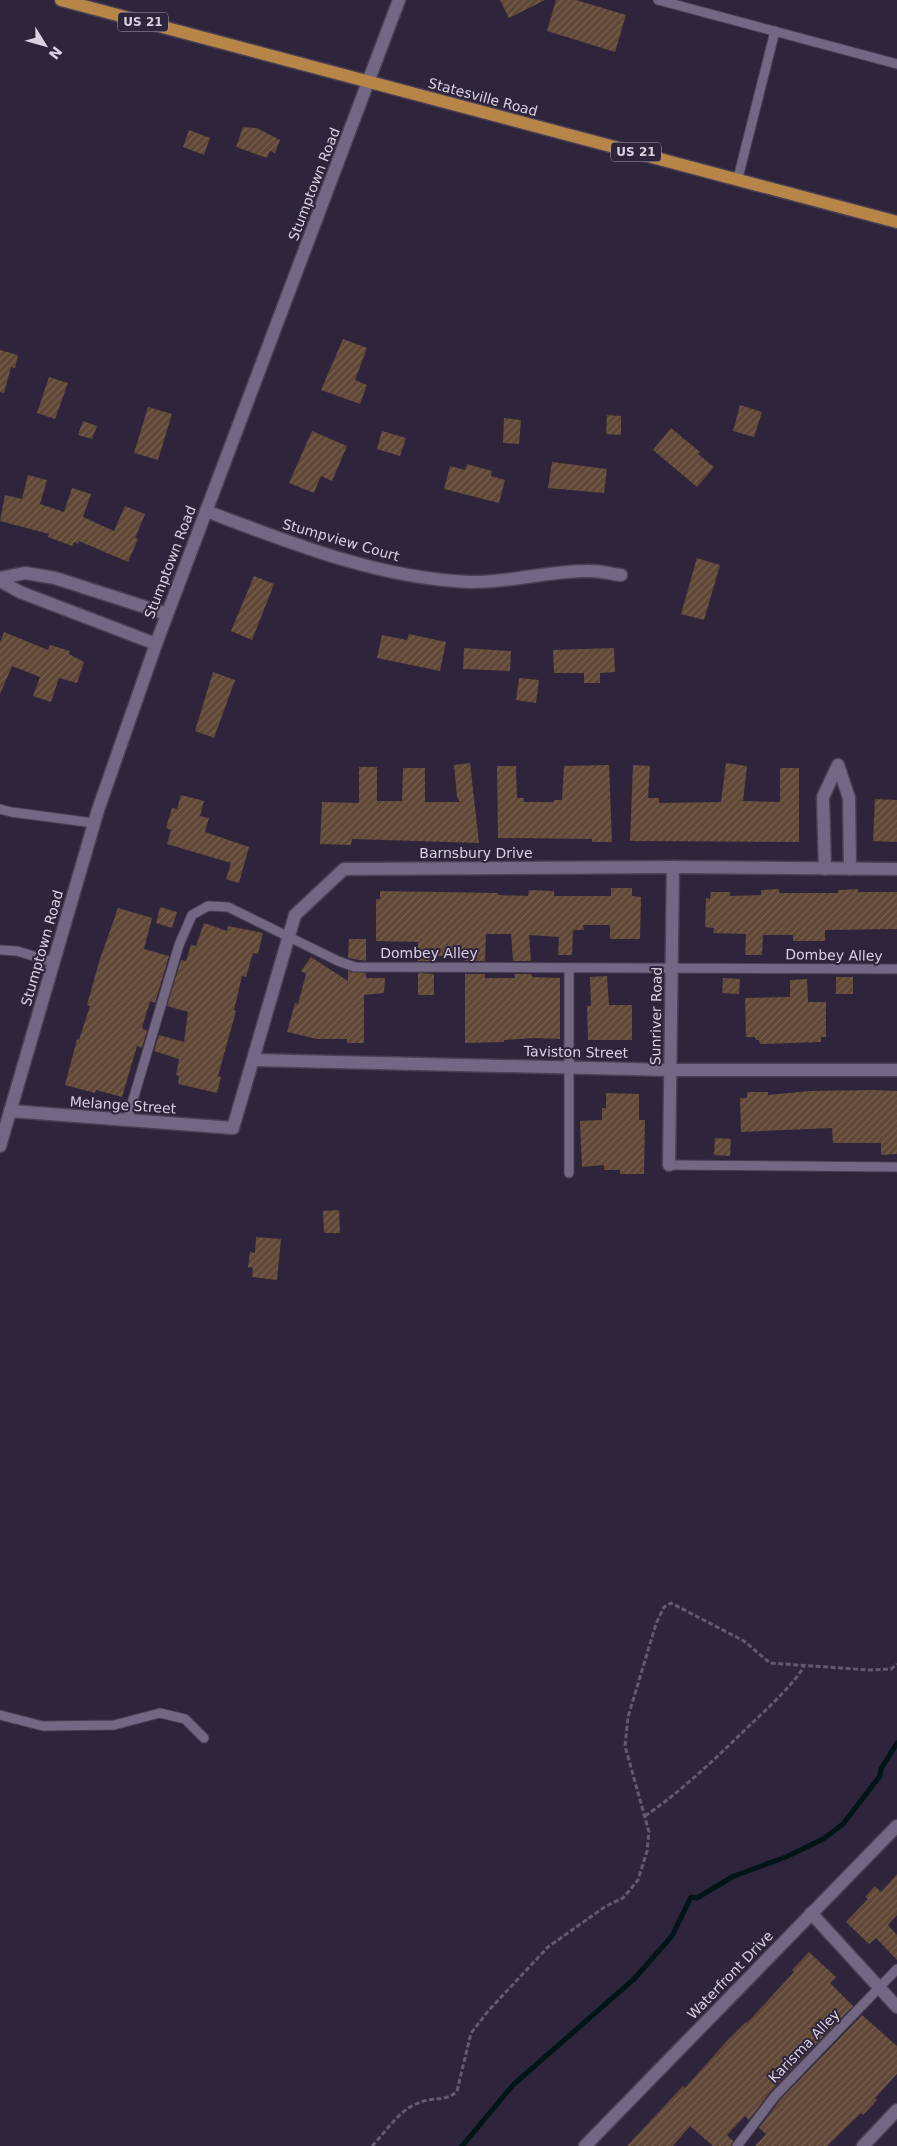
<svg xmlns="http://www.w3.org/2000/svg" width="897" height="2146" font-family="'DejaVu Sans',sans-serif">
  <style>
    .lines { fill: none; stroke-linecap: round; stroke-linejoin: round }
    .stream { stroke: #001517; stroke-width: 5 }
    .building { fill: url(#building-hatch) }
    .lane-casing { stroke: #494054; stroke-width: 11 }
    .street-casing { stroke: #494054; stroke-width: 15 }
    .secondary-casing { stroke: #494054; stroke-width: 15 }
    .primary-casing { stroke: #494054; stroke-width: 15 }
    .path { stroke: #635a70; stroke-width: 3; stroke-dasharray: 5 2.5; stroke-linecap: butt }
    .lane { stroke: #736883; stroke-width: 9 }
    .street { stroke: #736883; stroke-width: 12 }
    .secondary { stroke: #736883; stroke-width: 12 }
    .primary { stroke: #b78548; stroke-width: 12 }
    .labels { text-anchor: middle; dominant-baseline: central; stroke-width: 4; stroke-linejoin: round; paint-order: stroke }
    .shield { fill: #2e243c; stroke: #a59eb0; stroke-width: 1 }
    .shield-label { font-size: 12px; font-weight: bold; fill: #d8d2e1 }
    .street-label { font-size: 14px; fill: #d8d2e1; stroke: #2e243c }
  </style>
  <defs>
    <pattern id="building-hatch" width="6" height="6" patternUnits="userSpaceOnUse" patternTransform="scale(1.25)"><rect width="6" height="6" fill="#604736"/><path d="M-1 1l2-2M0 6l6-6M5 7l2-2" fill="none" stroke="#766153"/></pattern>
  </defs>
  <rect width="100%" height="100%" fill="#2e243c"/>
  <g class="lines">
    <path class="stream" d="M462 2146 513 2085 634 1979 672 1936 691 1897 697 1898 734 1876 786 1857 823 1839 843 1824 880 1776 881 1769 897 1743"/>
  </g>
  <g class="building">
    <path d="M500 0H545L509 18Z"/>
    <path d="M556 0H576L626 15 615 52 547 31Z"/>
    <path d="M243 127 257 128 280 140 275 153 270 151 267 158 236 147Z"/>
    <path d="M189 130 210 138 204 155 183 147Z"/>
    <path d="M343 339 367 348 355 380 367 385 360 404 321 390Z"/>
    <path d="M0 350 18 355 15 368 11 367 4 393 0 392Z"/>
    <path d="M49 377 68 383 55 419 37 413Z"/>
    <path d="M740 405 762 412 754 437 733 431Z"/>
    <path d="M148 407 172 414 158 460 134 453Z"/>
    <path d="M607 415 621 416V435L606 434Z"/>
    <path d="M504 418 521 420 519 444 503 443Z"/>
    <path d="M83 421 97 426 92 439 78 435Z"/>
    <path d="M671 428 700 452 698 454 714 467 697 487 653 450Z"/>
    <path d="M312 431 347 446 332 481 321 476 314 493 289 483Z"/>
    <path d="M382 431 406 438 400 456 377 449Z"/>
    <path d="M552 462 607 469 604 493 548 488Z"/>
    <path d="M467 464 492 471 491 476 505 480 499 503 444 489 450 466 465 470Z"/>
    <path d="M28 475 47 480 40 504 64 512 72 488 91 494 83 517 114 531 125 506 145 514 135 538 138 539 128 562 79 541 78 544 74 542 72 546 48 537 49 534 0 521 5 495 22 499Z"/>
    <path d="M697 558 720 565 704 620 681 614Z"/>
    <path d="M254 576 274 584 252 640 231 631Z"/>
    <path d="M4 632 48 650 50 645 70 651 69 654 84 662 77 683 59 678 51 702 33 696 40 677 12 666 0 694V642Z"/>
    <path d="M409 634 446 642 440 671 377 658 382 635 407 640Z"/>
    <path d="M464 648 511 651 510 671 463 669Z"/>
    <path d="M614 648 615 672 600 673V683H584V673H554L553 650Z"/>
    <path d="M213 672 235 680 214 738 195 731Z"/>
    <path d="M519 678 539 680 536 703 516 700Z"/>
    <path d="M470 763 479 843 352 839 351 845 320 844 322 802 359 803V767H377V801H402L403 768H425V802H460L457 797 454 765Z"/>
    <path d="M726 763 747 766 743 801 780 802V768H799V842L630 841 633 765 650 766 648 798H659V803L721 802Z"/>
    <path d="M609 765 612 842H592V839L498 838 497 766H516L517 798H524V802H554V800H562L564 766Z"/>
    <path d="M181 795 204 801 200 816 209 818 205 832 249 847 239 883 226 879 231 863 167 844 171 830 166 828 172 808 177 809Z"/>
    <path d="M875 799 897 800V842L873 841Z"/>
    <path d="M611 888H632V896L641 897 640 939H610V925H583L584 930H573L572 955H558L559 937 529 935 531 961H513L511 934H486L485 961H465V956H434V961H418V942L376 941V899H380V891L498 893V895L528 896 529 890 554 891V896H611Z"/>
    <path d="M779 889V893H838V890L858 889V892H897V929L825 930V941H793V935H763L762 955H745L746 934 713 933 714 928 705 927 706 898 710 899 711 892H730V896L761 895V890Z"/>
    <path d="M160 907 177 912 172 928 156 923Z"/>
    <path d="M118 908 152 918 144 949 169 956 155 1003 150 1001 142 1028 147 1031 142 1048 137 1046 122 1097 96 1090 95 1093 65 1085 77 1039 79 1040 90 1006 87 1005 99 962Z"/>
    <path d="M204 923 227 931 228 926 263 933 258 954 253 953 246 977 242 976 234 1010 236 1011 218 1076 221 1077 217 1093 178 1084 179 1076 176 1075 179 1059 154 1051 159 1035 184 1042 188 1012 167 1006 181 960 186 961 191 945 196 946Z"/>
    <path d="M349 939H366V961L348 958Z"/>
    <path d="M311 957 348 981V971L366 973V978H385L384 993 364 995V1043H347V1039H317L287 1032 295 1003 298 1004 306 974 301 971Z"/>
    <path d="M418 973 434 974V995H418Z"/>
    <path d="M465 974H485V978H515L514 974H531L532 977 560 978V1039L535 1038 504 1040V1042L465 1043Z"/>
    <path d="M607 976 609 1005H632V1040H588L587 1006H591L590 977Z"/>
    <rect x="836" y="977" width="17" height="17"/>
    <path d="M723 978 740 979 739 994 722 993Z"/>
    <path d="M807 979 808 1002H826V1037H821V1042L760 1044 759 1040H756L755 1037H746L745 998 790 997V980Z"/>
    <path d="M874 1090 897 1091V1154L881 1155V1143H833L832 1128 741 1132 740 1098H747V1092H768V1095L809 1091Z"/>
    <path d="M606 1093 639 1094V1120H645L644 1174H620V1170H604V1165L582 1167 580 1121 602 1120V1108H606Z"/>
    <path d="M715 1138 731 1139 730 1156 714 1155Z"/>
    <path d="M339 1210 340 1233H324L323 1211Z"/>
    <path d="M256 1237 281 1239 277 1280 252 1277 253 1268 248 1267 250 1252 255 1253Z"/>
    <path d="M897 1874V1915L888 1925 897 1935V1960L876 1938 869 1944 846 1922 868 1899 865 1897 875 1886 881 1892Z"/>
    <path d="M809 1952 836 1977 830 1983 853 2006 770 2092 749 2120 745 2116 727 2135 733 2141 731 2146H713L690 2126 673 2146H627L683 2086 685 2088 726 2042 746 2022 747 2023 794 1972 792 1970Z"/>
    <path d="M862 2015 897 2046V2074L875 2098 877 2100 863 2115 861 2113 827 2146H755L766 2134 759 2128 780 2100Z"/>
  </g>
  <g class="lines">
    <defs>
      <g id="lane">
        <path d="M658 0 897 64"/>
        <path d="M738 178 775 31"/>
        <path d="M0 809 11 812 94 823"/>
        <path d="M0 950 17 951 53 962"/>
        <path d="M127 1120 179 945 192 915 208 906 228 907 338 961 355 967 897 969"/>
        <path d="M669 1165 897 1167"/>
        <path d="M569 1173V968"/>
        <path d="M0 1715 43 1726 114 1725 160 1713 185 1719 204 1738"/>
        <path d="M737 2146 775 2096 897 1969"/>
      </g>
      <g id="street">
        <path d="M206 511C291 543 377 578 469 582 510 583 550 570 591 571 601 571 611 574 621 575"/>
        <path d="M0 578 25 573 55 578 167 614"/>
        <path d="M0 581 20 592 156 644"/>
        <path d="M825 869 823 797 838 765 849 798 850 869"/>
        <path d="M254 1060 670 1070H897"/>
        <path d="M10 1111 233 1128 295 915 344 869 673 867 897 869"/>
        <path d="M669 1165 673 867"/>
        <path d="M811 1913 897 2007"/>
        <path d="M585 2146 897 1826"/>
        <path d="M863 2146 897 2110"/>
      </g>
      <path id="secondary" d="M0 1146 98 810 156 644 399 0"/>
      <path id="primary" d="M61 0 897 222"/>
    </defs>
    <use href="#lane" class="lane-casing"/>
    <use href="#street" class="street-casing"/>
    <use href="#secondary" class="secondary-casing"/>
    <use href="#primary" class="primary-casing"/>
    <g class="path">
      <path d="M645 1816C683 1790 716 1758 749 1726 768 1708 789 1689 804 1667"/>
      <path d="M372 2146C387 2131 399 2109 421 2102 433 2097 447 2102 457 2091L471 2033 489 2010 548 1947 606 1906 623 1898 638 1880 647 1851 649 1832 625 1746 628 1717 656 1624 664 1607 671 1603 744 1641 770 1663 869 1670 891 1669 897 1664"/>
    </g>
    <use href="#lane" class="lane"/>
    <use href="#street" class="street"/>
    <use href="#secondary" class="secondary"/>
    <use href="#primary" class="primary"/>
  </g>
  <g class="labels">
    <g class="shield">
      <rect x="118" y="12.5" width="50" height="19" rx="4"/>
      <rect x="611" y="142.5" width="50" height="19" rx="4"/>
    </g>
    <g class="shield-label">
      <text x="143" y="22">US 21</text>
      <text x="636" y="152">US 21</text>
    </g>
    <g class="street-label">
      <text transform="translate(483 97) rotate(15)">Statesville Road</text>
      <text transform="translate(314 184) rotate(-69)">Stumptown Road</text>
      <text transform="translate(341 540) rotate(16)">Stumpview Court</text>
      <text transform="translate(170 562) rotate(-69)">Stumptown Road</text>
      <text x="476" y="853">Barnsbury Drive</text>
      <text transform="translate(42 948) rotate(-74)">Stumptown Road</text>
      <text x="429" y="953">Dombey Alley</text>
      <text transform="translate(834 955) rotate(1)">Dombey Alley</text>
      <text transform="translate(656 1016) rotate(-89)">Sunriver Road</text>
      <text transform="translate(576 1052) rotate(1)">Taviston Street</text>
      <text transform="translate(123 1105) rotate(4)">Melange Street</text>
      <text transform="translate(730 1975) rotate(-46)">Waterfront Drive</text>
      <text transform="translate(804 2046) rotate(-46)">Karisma Alley</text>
    </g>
  </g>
  <g transform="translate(45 45) rotate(127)" stroke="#2e243c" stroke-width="4" paint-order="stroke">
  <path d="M0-4L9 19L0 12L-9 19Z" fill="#d8d2e1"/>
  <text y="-8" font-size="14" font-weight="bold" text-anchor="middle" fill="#d8d2e1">N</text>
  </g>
</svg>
